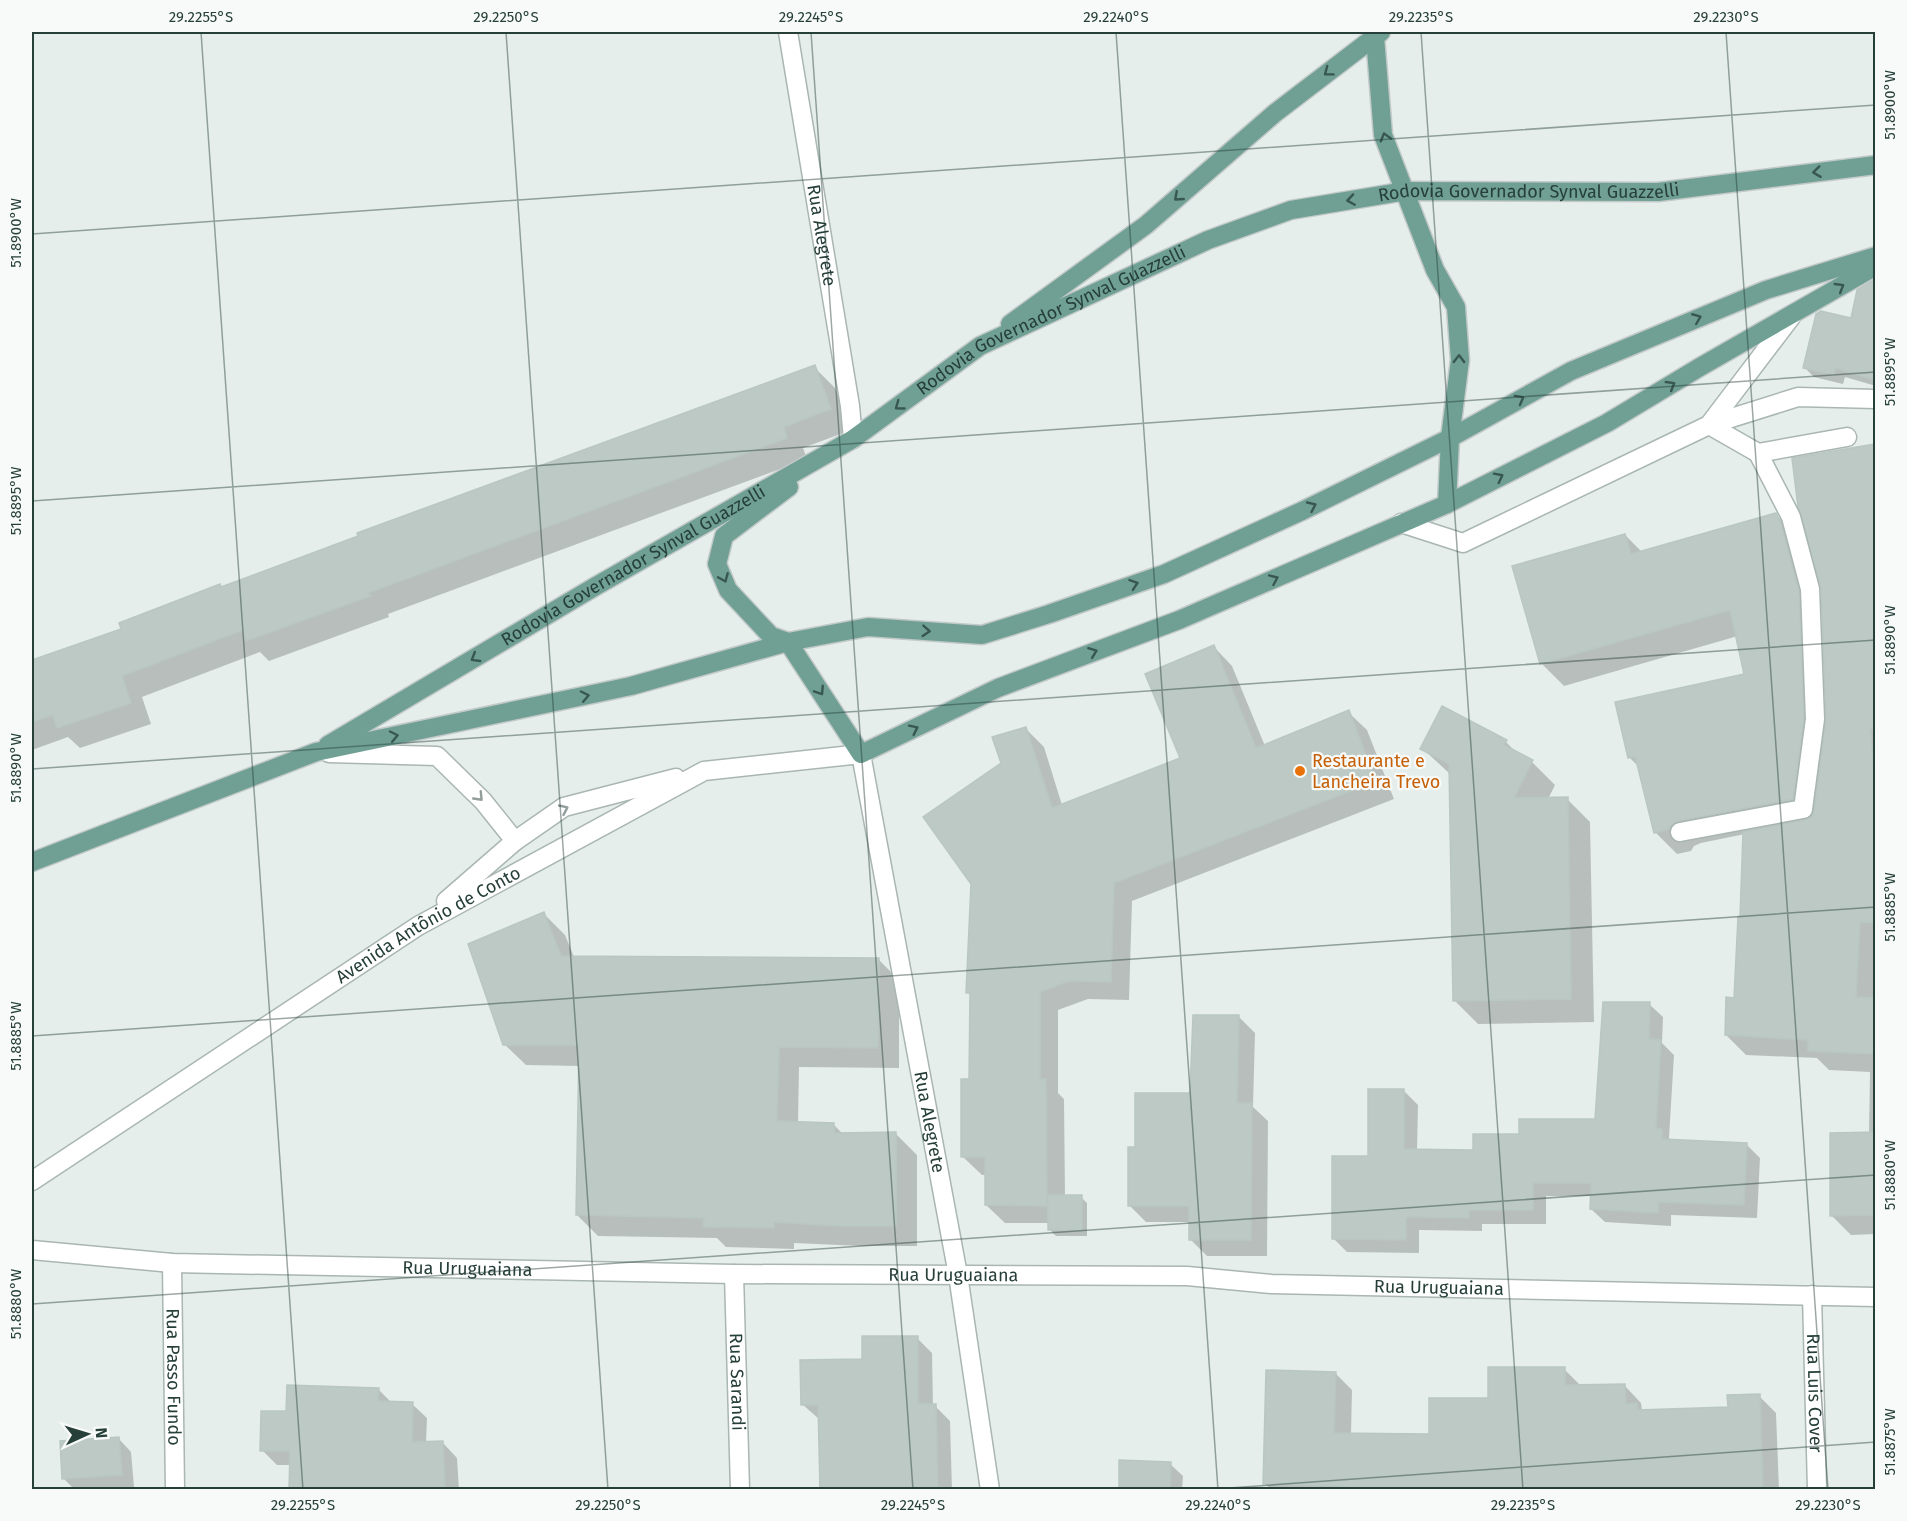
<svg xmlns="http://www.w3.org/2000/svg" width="1907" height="1521" font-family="'Fira Sans',sans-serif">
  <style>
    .shadow { fill: #0003 }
    .building { fill: #bcc9c4; stroke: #b9c7c2; stroke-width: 1.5 }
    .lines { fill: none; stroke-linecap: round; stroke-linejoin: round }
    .minor-casing { stroke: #a9b6b2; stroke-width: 21 }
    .major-casing { stroke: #c2c9c8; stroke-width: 21 }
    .minor { stroke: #fff; stroke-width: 18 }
    .major { stroke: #6fa093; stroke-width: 18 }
    .oneway { stroke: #385750 }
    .oneway2 { stroke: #929f9c }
    .ticks { fill: none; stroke: #263f39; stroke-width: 1.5; stroke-opacity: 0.45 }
    .food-dot { fill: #e8710a; stroke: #f7faf9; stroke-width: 2 }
    .labels { text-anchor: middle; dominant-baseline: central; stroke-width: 4.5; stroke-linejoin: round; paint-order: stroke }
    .street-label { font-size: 18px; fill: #263f39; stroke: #f7faf9 }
    .food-label { font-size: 18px; fill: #c56008; stroke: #f7faf9; text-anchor: start }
    .neatline { fill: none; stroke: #263f39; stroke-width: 2 }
    .ticks-label { font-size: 15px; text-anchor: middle; fill: #263f39 }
  </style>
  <rect width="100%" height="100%" fill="#e6eeeb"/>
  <g class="shadow">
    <path d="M1853 313 1876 318V386L1845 377 1843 384 1814 377 1805 368 1852 320Z"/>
    <path d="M814 367 835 388 851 430 803 448 807 459 388 614 389 617 269 661 260 652 142 697 151 724 80 748 68 737 32 750V670L222 588Z"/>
    <path d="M1876 446V1234L1851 1235 1831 1215 1869 1133 1870 1072 1829 1070 1817 1058 1746 1055 1726 1035 1735 999 1742 919 1745 834 1701 843 1694 846 1691 851 1677 854 1655 832 1639 767 1629 757 1746 675 1738 636 1564 686 1541 663 1625 535 1642 552 1776 515 1798 537 1802 545 1820 614 1825 729H1827L1850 449Z"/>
    <path d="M1214 647 1232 666 1265 746 1348 712 1367 730 1394 799 1132 901 1129 1000 1088 999 1058 1010V1093L1064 1099 1065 1197H1081L1087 1203V1236H1056L1050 1230V1223H1005L986 1205V1175H982L963 1157 971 1080V995L968 992 1002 764 1026 729 1044 747 1062 805 1182 759Z"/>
    <path d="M1506 742 1519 755 1532 762 1555 785 1548 799H1567L1590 822 1594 1022 1478 1024 1455 1001 1450 774 1422 748Z"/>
    <path d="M544 914 565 935 574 957 878 959 899 980V1068L799 1067 798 1123 833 1124 843 1134H896L917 1155V1246H861L794 1243V1249L726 1247 717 1238 598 1236 577 1215 580 1066 526 1065 504 1044Z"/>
    <path d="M1649 1004 1663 1017 1662 1043 1674 1055 1669 1138 1672 1141 1746 1144 1760 1158 1757 1218 1671 1215V1226L1605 1222 1591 1209 1592 1196H1546V1224H1482V1231L1419 1230V1253L1347 1252 1333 1238 1369 1158 1404 1091 1418 1105 1417 1151H1475L1520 1136 1597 1121Z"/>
    <path d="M1238 1016 1255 1033 1253 1107 1268 1121 1267 1256H1207L1190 1239V1222H1146L1129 1205 1137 1149 1191 1095Z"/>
    <path d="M917 1338 932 1353 933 1406H935L950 1421 952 1490H819V1419L802 1404 864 1361Z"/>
    <path d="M1564 1369 1581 1386H1625L1641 1403 1642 1410 1730 1409 1759 1396 1776 1413 1779 1490H1271L1265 1483 1335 1373 1352 1390 1351 1435H1430L1489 1400Z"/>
    <path d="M378 1389 392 1403 412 1404 427 1418 426 1443H443L457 1458 459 1490H291V1465H277L262 1450 288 1413Z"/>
    <path d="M119 1439 131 1452 134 1487 75 1490 64 1479Z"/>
    <path d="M1170 1464 1183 1476 1182 1490H1120Z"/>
  </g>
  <g class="building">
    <path d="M1875 279V380L1835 368 1834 375 1803 368 1816 314 1821 311 1851 318 1857 290Z"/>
    <path d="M815 365 831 409 784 427 787 438 368 593 370 596 246 641 243 630 122 676 131 703 57 728 53 715 32 722V660L121 629 119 623 220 584 221 587 358 536 357 533Z"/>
    <path d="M1875 444V729H1870L1875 784V923L1860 922 1856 997 1875 998V1054L1808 1051V1040L1725 1035 1726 997 1734 998 1738 917H1740L1743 832 1805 820 1812 816 1814 810 1826 720 1821 588 1798 507 1792 458Z"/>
    <path d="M1776 513 1780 521 1799 591 1804 718 1793 799 1678 821 1672 824 1669 829 1654 833 1635 756 1628 758 1615 702 1744 674 1730 610 1540 664 1512 566 1625 534 1631 554Z"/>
    <path d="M1214 645 1256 748 1349 710 1376 781 1114 883 1111 982 1069 981 1040 992V1079H1046L1047 1206 985 1205V1157H961V1079H969L970 993H966L971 884 923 817 1001 763 992 737 1026 727 1052 808 1180 758 1145 674Z"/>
    <path d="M1442 706 1507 740 1504 745 1533 760 1514 798 1568 797 1571 999 1453 1001 1449 764 1420 749Z"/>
    <path d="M544 912 561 956 879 958 878 1048 779 1047 777 1121 834 1123V1133L896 1132V1226H839L774 1222V1228L703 1227 704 1218 576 1215 579 1045H503L468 944Z"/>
    <path d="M1603 1002H1650L1649 1039 1661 1040 1656 1128 1662 1129V1139L1747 1143 1744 1205 1658 1202V1213L1590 1209 1591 1183H1533V1210H1469V1218L1406 1217V1240L1332 1239V1156H1368V1089H1404V1149L1473 1150V1134H1519V1119H1595Z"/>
    <path d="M1193 1015H1239L1237 1103H1252L1251 1240H1189V1206H1128V1147H1135V1093H1190Z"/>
    <path d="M1875 1132V1215L1830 1216V1133Z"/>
    <rect x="1048" y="1195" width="34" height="35"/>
    <path d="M862 1336H918V1404H936L938 1490H820L818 1405H801L800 1360 862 1359Z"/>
    <path d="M1488 1367H1565V1385L1625 1384 1626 1404 1637 1403V1410L1728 1407 1727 1395 1760 1394 1763 1490H1343V1486L1263 1484 1266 1370 1336 1372 1334 1433 1429 1434V1398H1488Z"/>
    <path d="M287 1385 379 1388 378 1401 413 1402 412 1442 443 1441 445 1490H289L290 1451H260L261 1411H286Z"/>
    <path d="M119 1437 122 1475 62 1479 60 1441Z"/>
    <path d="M1119 1460 1171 1462 1170 1490H1119Z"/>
  </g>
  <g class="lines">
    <defs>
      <g id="minor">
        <path id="s1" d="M788 32 850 406 853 439"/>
        <path d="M1847 437 1758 453 1709 425 1798 397 1876 399"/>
        <path d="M1401 523 1463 543 1709 425 1791 317"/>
        <path d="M329 753 437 756 483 801 515 841 446 901"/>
        <path d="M1680 832 1803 809 1815 719 1810 589 1791 517 1758 453"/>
        <path d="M515 841 564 807 676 778"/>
        <path id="s2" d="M32 1181 418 926 704 771 861 754 958 1275 990 1490"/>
        <path id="s3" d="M32 1250 172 1263 734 1274 1187 1276 1271 1284 1876 1297"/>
        <path id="s4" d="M172 1263 175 1490"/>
        <path id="s5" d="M734 1274 740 1490"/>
        <path id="s6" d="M1812 1295 1817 1490"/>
      </g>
      <g id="major">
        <path d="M1375 37 1383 135 1435 270 1456 307 1460 360 1450 438 1447 504"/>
        <path d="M1010 324 1146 225 1275 113 1381 32"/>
        <path d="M789 487 724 536 717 564 728 590 771 636 788 642 861 754 998 688 1179 620 1447 504 1607 423 1700 367 1876 266"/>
        <path id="s7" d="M328 745 596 586 853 439 980 346 1208 240 1291 210 1406 191 1658 192 1876 165"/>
        <path d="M32 862 316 752 631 686 788 642 868 627 982 635 1049 614 1164 574 1302 511 1450 438 1571 371 1766 290 1876 256"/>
      </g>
    </defs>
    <use href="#minor" class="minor-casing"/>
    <use href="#major" class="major-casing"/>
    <use href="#minor" class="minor"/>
    <use href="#major" class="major"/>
  </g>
  <defs><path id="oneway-chevron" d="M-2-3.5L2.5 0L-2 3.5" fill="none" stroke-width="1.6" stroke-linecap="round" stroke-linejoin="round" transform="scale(1.5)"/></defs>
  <g class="oneway">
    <use href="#oneway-chevron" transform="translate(1328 72) rotate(143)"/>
    <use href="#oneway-chevron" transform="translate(1385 137) rotate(-106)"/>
    <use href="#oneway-chevron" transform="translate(1817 172) rotate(173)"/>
    <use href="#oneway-chevron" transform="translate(1178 197) rotate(139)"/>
    <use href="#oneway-chevron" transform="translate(1351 200) rotate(171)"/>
    <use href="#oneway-chevron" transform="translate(1840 287) rotate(-31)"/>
    <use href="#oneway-chevron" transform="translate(1697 318) rotate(-22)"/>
    <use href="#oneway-chevron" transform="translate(1459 359) rotate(-89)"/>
    <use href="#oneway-chevron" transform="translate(1671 385) rotate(-31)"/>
    <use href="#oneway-chevron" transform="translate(1520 399) rotate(-29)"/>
    <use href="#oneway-chevron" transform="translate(899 406) rotate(144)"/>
    <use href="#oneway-chevron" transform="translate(1499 477) rotate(-27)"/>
    <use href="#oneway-chevron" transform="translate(1312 506) rotate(-25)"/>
    <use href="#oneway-chevron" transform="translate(724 578) rotate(67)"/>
    <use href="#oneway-chevron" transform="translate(1274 579) rotate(-24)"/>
    <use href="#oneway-chevron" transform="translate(1134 584) rotate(-19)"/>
    <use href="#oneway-chevron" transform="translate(926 631) rotate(4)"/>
    <use href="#oneway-chevron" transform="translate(1093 652) rotate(-21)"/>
    <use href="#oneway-chevron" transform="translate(475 658) rotate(149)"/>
    <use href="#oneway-chevron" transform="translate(820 691) rotate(57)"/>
    <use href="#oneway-chevron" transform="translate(585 696) rotate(-12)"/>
    <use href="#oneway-chevron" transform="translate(914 729) rotate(-26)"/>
    <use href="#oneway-chevron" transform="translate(394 736) rotate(-12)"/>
  </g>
  <g class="oneway2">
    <use href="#oneway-chevron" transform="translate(479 797) rotate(46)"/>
    <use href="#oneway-chevron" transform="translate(564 809) rotate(-25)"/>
  </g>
  <path class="ticks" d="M201 32 303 1490M506 32 608 1490M811 32 913 1490M1116 32 1218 1490M1421 32 1523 1490M1726 32 1828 1490M32 234 1876 105M32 501 1876 372M32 769 1876 640M32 1036 1876 907M32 1304 1876 1175M1200 1490 1876 1442"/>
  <circle class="food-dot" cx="1300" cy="771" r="6"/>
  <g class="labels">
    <g class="street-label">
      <text stroke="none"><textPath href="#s7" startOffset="1344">Rodovia Governador Synval Guazzelli</textPath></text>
      <text stroke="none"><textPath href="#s1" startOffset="206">Rua Alegrete</textPath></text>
      <text stroke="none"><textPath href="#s7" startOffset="840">Rodovia Governador Synval Guazzelli</textPath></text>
      <text stroke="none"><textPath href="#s7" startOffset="354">Rodovia Governador Synval Guazzelli</textPath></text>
      <text stroke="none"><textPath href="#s2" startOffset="472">Avenida Antônio de Conto</textPath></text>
      <text stroke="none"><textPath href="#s2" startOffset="1320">Rua Alegrete</textPath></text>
      <text stroke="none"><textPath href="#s3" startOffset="436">Rua Uruguaiana</textPath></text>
      <text stroke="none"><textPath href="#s3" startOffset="922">Rua Uruguaiana</textPath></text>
      <text stroke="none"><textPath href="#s3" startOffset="1408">Rua Uruguaiana</textPath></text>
      <text stroke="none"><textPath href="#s4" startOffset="114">Rua Passo Fundo</textPath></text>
      <text stroke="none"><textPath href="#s5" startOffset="108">Rua Sarandi</textPath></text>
      <text stroke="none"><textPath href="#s6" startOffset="98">Rua Luis Cover</textPath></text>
    </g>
    <g class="food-label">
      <text x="1312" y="761">Restaurante e<tspan x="1312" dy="21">Lancheira Trevo</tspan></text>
    </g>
  </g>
  <rect width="1907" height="1521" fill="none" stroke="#f7faf9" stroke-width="66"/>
  <g transform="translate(87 1434) rotate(86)" stroke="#f7faf9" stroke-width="4.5" paint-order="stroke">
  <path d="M0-4.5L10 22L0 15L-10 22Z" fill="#263f39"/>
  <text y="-9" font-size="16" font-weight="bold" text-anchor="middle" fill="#263f39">N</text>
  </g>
  <rect x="33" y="33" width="1841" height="1455" class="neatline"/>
  <g class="ticks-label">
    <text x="201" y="22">29.2255°S</text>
    <text x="506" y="22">29.2250°S</text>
    <text x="811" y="22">29.2245°S</text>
    <text x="1116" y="22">29.2240°S</text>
    <text x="1421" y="22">29.2235°S</text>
    <text x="1726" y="22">29.2230°S</text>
    <text transform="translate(1890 105) rotate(-90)" y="5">51.8900°W</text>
    <text transform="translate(16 233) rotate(-90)" y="5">51.8900°W</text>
    <text transform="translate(1890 372) rotate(-90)" y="5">51.8895°W</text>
    <text transform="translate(16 501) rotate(-90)" y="5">51.8895°W</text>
    <text transform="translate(1890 640) rotate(-90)" y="5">51.8890°W</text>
    <text transform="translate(16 768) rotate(-90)" y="5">51.8890°W</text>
    <text transform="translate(1890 907) rotate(-90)" y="5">51.8885°W</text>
    <text transform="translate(16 1036) rotate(-90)" y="5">51.8885°W</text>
    <text transform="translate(1890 1175) rotate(-90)" y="5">51.8880°W</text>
    <text transform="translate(16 1304) rotate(-90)" y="5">51.8880°W</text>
    <text transform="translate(1890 1442) rotate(-90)" y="5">51.8875°W</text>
    <text x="303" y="1510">29.2255°S</text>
    <text x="608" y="1510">29.2250°S</text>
    <text x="913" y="1510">29.2245°S</text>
    <text x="1218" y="1510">29.2240°S</text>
    <text x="1523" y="1510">29.2235°S</text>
    <text x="1828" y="1510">29.2230°S</text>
  </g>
</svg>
